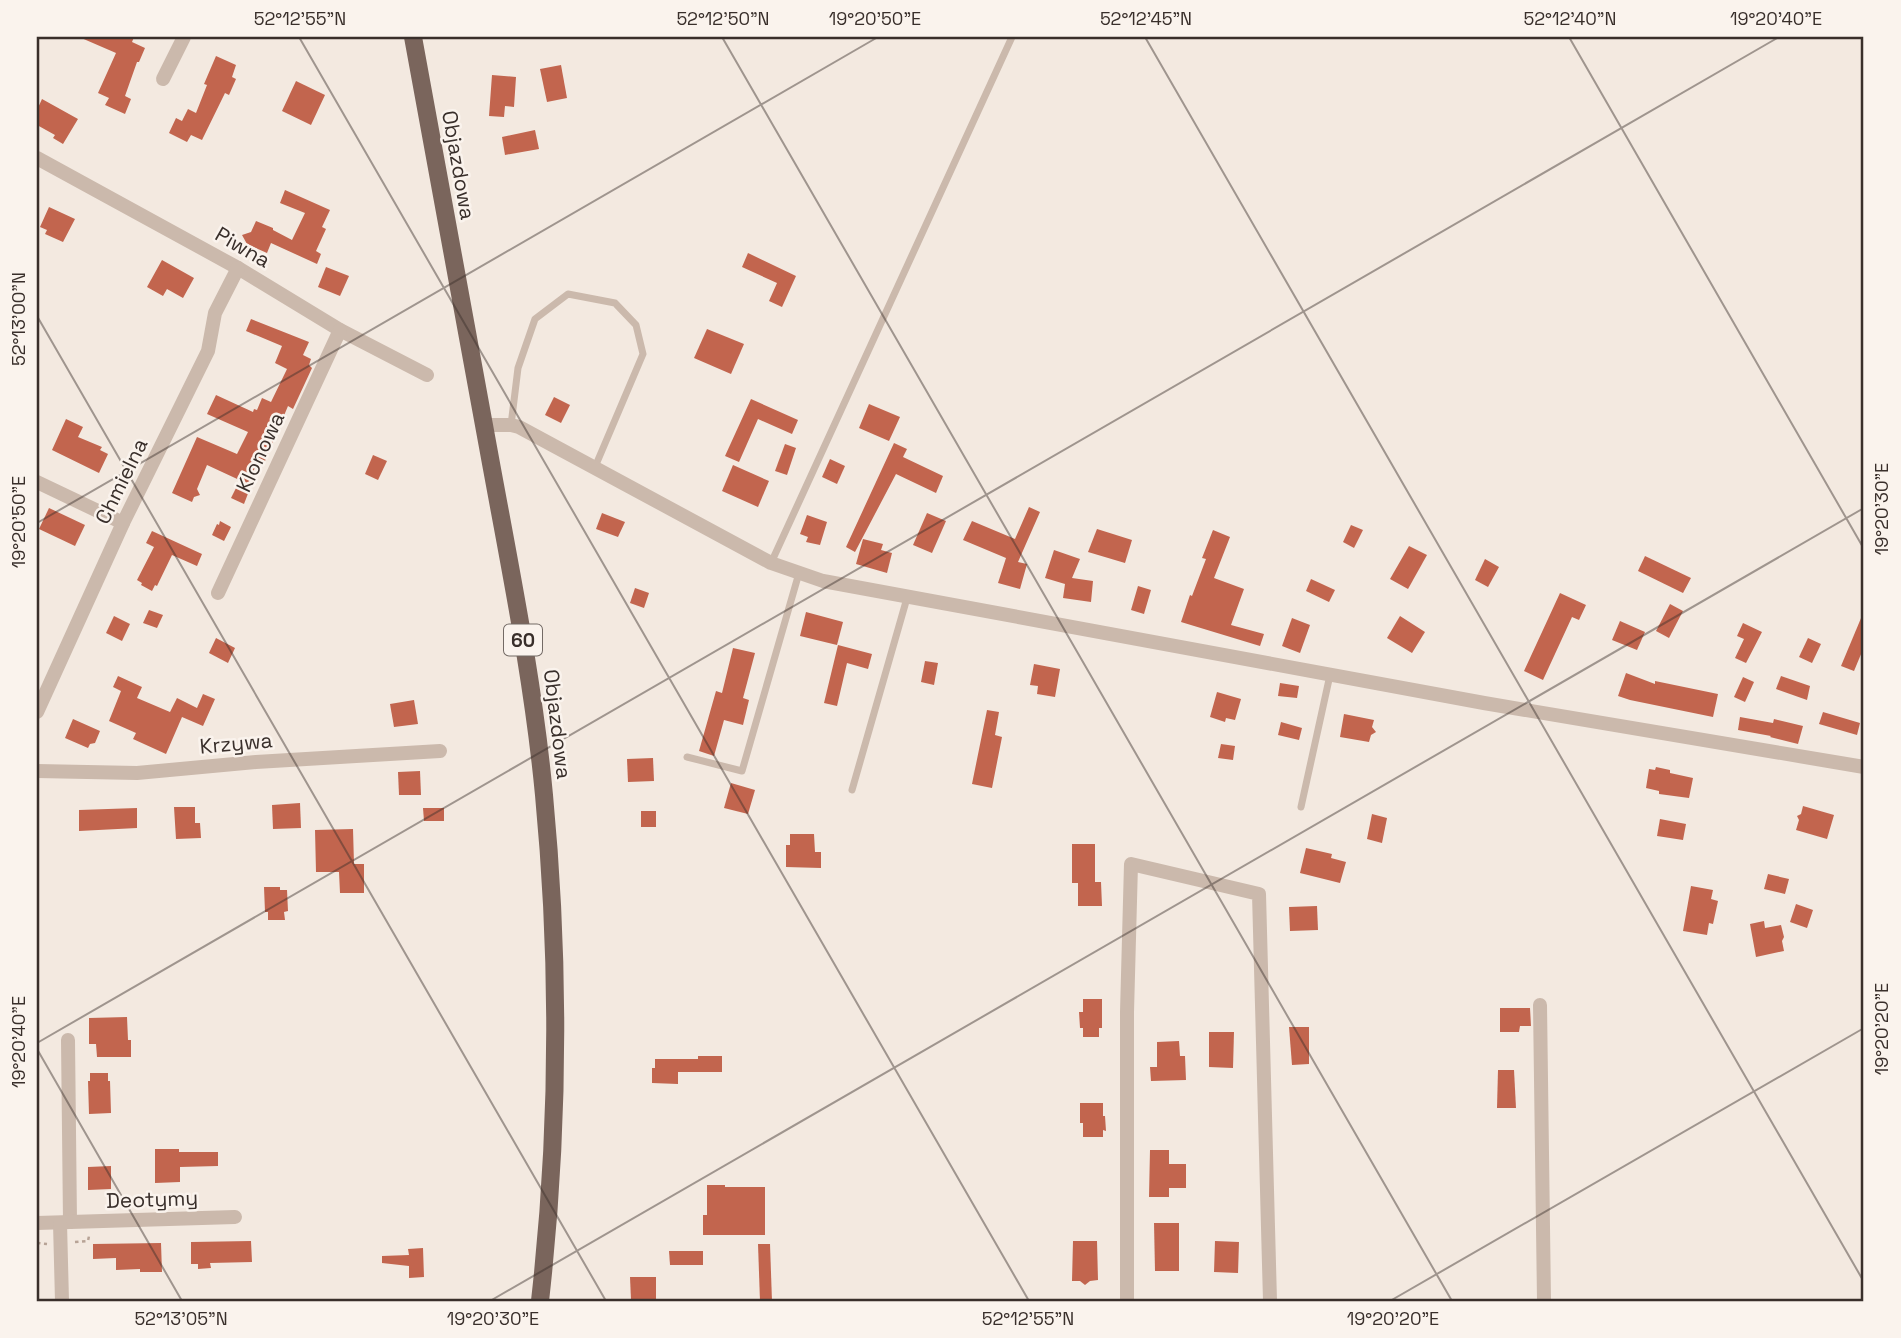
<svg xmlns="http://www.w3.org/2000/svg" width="1901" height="1338" font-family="'Space Grotesk',sans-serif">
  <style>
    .building { fill: #c2654e }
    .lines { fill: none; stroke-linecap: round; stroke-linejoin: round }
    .path { stroke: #b7a396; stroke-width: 2.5; stroke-dasharray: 3.5 3.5; stroke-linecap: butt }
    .lane { stroke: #cbb9ac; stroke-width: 7 }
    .street { stroke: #cbb9ac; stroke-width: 14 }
    .primary { stroke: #7a655c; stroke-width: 18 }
    .ticks { fill: none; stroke: #392f2b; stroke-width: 2; stroke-opacity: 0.45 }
    .labels { text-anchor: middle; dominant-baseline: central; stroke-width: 5; stroke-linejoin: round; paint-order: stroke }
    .shield { fill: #faf3ed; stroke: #736a65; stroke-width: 2 }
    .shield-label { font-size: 19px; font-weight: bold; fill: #392f2b }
    .street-label { font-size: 21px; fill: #392f2b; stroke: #faf3ed }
    .neatline { fill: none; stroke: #392f2b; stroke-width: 2.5 }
    .ticks-label { font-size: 18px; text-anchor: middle; fill: #392f2b }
  </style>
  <rect width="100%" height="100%" fill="#f3e9e0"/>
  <g class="building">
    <path d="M79 37H134L132 42 145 48 139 62H137L125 96 131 99 125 114 105 105 109 98 98 93 116 53Z"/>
    <path d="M216 56 236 65 232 77 236 79 229 95 225 93 202 140 191 135 187 142 169 133 176 118 182 121 188 109 196 113 207 85 204 84Z"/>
    <path d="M561 65 567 98 547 102 540 69Z"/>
    <path d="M492 75 516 77 514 107 505 106 504 117 489 116Z"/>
    <path d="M296 81 325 95 311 125 282 111Z"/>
    <path d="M42 99 78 119 63 144 53 138 55 135 37 125V110Z"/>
    <path d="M535 130 539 149 505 155 502 137Z"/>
    <path d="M285 190 330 210 322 227 326 229 316 251 321 254 317 264 271 243 267 253 247 244 242 235 251 232 256 221 273 228V230L292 240 305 213 280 203Z"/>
    <path d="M49 207 75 219 63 242 45 234 47 230 40 227Z"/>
    <path d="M748 253 796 276 782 307 769 301 777 283 742 267Z"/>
    <path d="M162 260 194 278 183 298 167 289 163 296 147 287Z"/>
    <path d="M326 267 349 276 340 296 318 287Z"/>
    <path d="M251 319 309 342 303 355 311 359 309 365 312 368 293 409 288 406 265 461 259 458 248 484 207 465 197 489 200 495 194 497 192 502 172 493 197 437 237 454 248 432 207 414 216 395 253 412 254 409 257 410 262 398 271 402 287 369 275 363 282 346 246 331Z"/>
    <path d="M707 329 744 344 731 374 694 358Z"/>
    <path d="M554 397 570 405 561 423 545 415Z"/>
    <path d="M751 399 798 420 792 434 758 419 739 462 725 456Z"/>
    <path d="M869 404 900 417 889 441 859 428Z"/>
    <path d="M66 419 83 427 78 437 102 447 100 450 108 454 99 473 52 450Z"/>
    <path d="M894 443 907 449 903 457 943 476 936 493 896 474 855 552 846 547Z"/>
    <path d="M785 444 796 448 787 475 775 471Z"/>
    <path d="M373 455 387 461 378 480 365 474Z"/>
    <path d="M830 459 845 466 837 484 822 477Z"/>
    <path d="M733 465 769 481 758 507 722 491Z"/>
    <path d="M237 486 249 491 244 504 231 498Z"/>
    <path d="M1029 507 1040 512 1018 562 1027 564 1020 589 998 583 1006 558 963 540 972 521 1015 539Z"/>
    <path d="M49 508 85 525 75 546 39 529Z"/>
    <path d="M602 513 625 522 618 537 596 529Z"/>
    <path d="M927 513 946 521 932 553 913 545Z"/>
    <path d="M807 515 827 522 820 545 806 542 808 537 800 534Z"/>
    <path d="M220 521 231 527 224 541 212 535 217 524 219 525Z"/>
    <path d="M1351 525 1363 530 1354 548 1343 542Z"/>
    <path d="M1097 529 1132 540 1125 563 1088 552Z"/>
    <path d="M1213 530 1230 537 1214 578 1244 589 1231 625 1264 634 1260 646 1181 622 1190 595 1192 596 1206 559 1202 558Z"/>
    <path d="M152 531 202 554 197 566 172 555 157 586 155 585 152 591 141 585 142 583 137 580 154 547 146 543Z"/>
    <path d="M863 539 883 544 881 550 892 553 887 573 856 564Z"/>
    <path d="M1409 546 1427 555 1408 589 1390 579Z"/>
    <path d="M1054 550 1080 559 1072 578 1093 581 1091 602 1063 598 1065 584 1045 578Z"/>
    <path d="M1645 556 1691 578 1683 593 1638 571Z"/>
    <path d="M1485 559 1499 567 1488 587 1475 580Z"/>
    <path d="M1311 579 1335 590 1329 602 1306 591Z"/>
    <path d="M1138 586 1151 590 1144 614 1131 610Z"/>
    <path d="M635 588 649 593 644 608 630 603Z"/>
    <path d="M1560 593 1586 605 1579 620 1572 617 1543 680 1524 671Z"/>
    <path d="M1670 604 1683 611 1669 638 1656 631Z"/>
    <path d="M149 610 163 615 157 628 143 623Z"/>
    <path d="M1864 611V647L1854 671 1841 666Z"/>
    <path d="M806 612 843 622 837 645 800 636Z"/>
    <path d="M114 616 130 624 122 641 106 633Z"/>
    <path d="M1400 616 1425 632 1412 653 1387 638Z"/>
    <path d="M1292 618 1310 625 1300 653 1282 646Z"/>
    <path d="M1620 621 1645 632 1637 650 1612 640Z"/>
    <path d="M1743 623 1762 632 1746 663 1735 658 1744 639 1737 636Z"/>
    <path d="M216 638 235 648 228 663 209 653Z"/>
    <path d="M1808 638 1821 644 1812 663 1799 657Z"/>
    <path d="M838 645 872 654 868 669 847 663 837 706 824 703Z"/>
    <path d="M733 648 755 653 743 698 749 700 743 725 724 720 714 756 699 751 716 691 722 693Z"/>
    <path d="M925 661 938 663 934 685 921 682Z"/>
    <path d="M1034 664 1060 669 1055 697 1037 694 1038 686 1030 685Z"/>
    <path d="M1626 673 1655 684V681L1718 694 1713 717 1630 700 1618 696Z"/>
    <path d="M118 676 142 687 137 698 170 712 177 698 197 708 203 694 215 699 203 726 182 717 166 754 133 739 136 733 109 721 121 691 113 687Z"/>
    <path d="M1781 676 1810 686 1807 700 1776 689Z"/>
    <path d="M1743 677 1754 682 1745 702 1734 697Z"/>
    <path d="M1280 683 1299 686 1297 698 1278 696Z"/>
    <path d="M1217 692 1241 699 1235 720 1226 718 1225 722 1210 717Z"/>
    <path d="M414 700 418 724 394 727 390 704Z"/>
    <path d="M987 710 999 712 995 735 1002 737 992 788 972 784Z"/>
    <path d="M1823 712 1860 723 1857 735 1819 724Z"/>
    <path d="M1344 714 1374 720 1372 727 1376 732 1371 735 1369 742 1340 737Z"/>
    <path d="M1740 717 1773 723 1774 719 1803 726 1798 744 1770 737 1771 736 1738 730Z"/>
    <path d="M73 719 100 731 95 743 90 744 88 748 65 738Z"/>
    <path d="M1281 722 1302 728 1299 740 1278 735Z"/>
    <path d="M1221 744 1235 746 1233 760 1218 758Z"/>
    <path d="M653 758 654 781 628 782 627 759Z"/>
    <path d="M1656 767 1670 770V773L1693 778 1689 798 1659 794V791L1646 788 1649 769 1655 770Z"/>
    <path d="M420 771 421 795H399L398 772Z"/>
    <path d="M731 783 755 790 748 814 724 808Z"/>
    <path d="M300 803 301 828 273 829 272 805Z"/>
    <path d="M1803 806 1834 815 1827 839 1796 830 1799 820 1797 816 1801 814Z"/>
    <path d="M174 807H195V823H200L201 838 176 839Z"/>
    <path d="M137 808V828L79 831V810Z"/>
    <path d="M423 808H444V821H424Z"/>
    <rect x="641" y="811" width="15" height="16"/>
    <path d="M1372 814 1387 818 1382 843 1367 839Z"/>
    <path d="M1660 819 1686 824 1683 840 1657 836Z"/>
    <path d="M353 829 354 864H364V893H340L339 872H316L315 830Z"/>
    <path d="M790 834H814L815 852H821V868L786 867V845H790Z"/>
    <path d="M1072 844H1095V882H1101L1102 906H1078V883H1072Z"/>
    <path d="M1306 848 1332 854 1331 858 1346 862 1340 883 1300 873Z"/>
    <path d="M1768 874 1789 879 1785 894 1764 889Z"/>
    <path d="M1691 886 1713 890 1711 899 1718 901 1713 924 1709 923 1707 935 1683 931Z"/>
    <path d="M264 887H280V890H287L288 911 284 912 285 920H268V912H265Z"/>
    <path d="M1796 904 1813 910 1807 928 1790 922Z"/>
    <path d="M1317 906 1318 930 1290 931 1289 907Z"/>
    <path d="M1764 921 1765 928 1781 925 1784 937 1782 941 1784 951 1756 957 1750 924Z"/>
    <path d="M1083 999H1102V1028H1099V1037H1083V1028H1080L1079 1012H1083Z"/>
    <path d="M1500 1008H1530L1531 1026H1520L1519 1032H1500Z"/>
    <path d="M127 1017 128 1040H131V1057H97L96 1044H89V1018Z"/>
    <path d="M1289 1027H1309V1064L1292 1065Z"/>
    <path d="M1209 1032H1234L1233 1068 1209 1067Z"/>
    <path d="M1179 1041 1180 1056H1185L1186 1080 1151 1081 1150 1067H1157V1042Z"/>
    <path d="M698 1056H722V1072H678V1084L652 1083V1068H655V1059H698Z"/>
    <path d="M1498 1070H1514L1516 1108H1497Z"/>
    <path d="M90 1073H108V1081H110L111 1113 89 1114 88 1081H90Z"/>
    <path d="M1080 1103H1103V1116H1105L1106 1131 1103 1130V1137H1083V1123H1080Z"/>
    <path d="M155 1149H179V1152H218V1166L180 1167V1182L155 1183Z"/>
    <path d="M1150 1150H1169V1164H1186V1188H1169V1197H1149Z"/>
    <path d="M111 1166V1189L88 1190V1167Z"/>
    <path d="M707 1185H725V1187H765V1235H703V1215H707Z"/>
    <path d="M1154 1223H1179V1271H1155Z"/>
    <path d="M251 1241 252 1262 210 1263 211 1268 198 1269V1264H191V1242Z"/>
    <path d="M1073 1241H1097L1098 1280 1090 1281 1085 1285 1080 1281H1072Z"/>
    <path d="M1215 1241 1239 1242 1238 1273 1214 1272Z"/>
    <path d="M161 1243 162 1272H140V1269L116 1270V1258L93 1259V1244Z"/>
    <path d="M758 1244H770L772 1301H760Z"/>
    <path d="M423 1248 424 1277 409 1278V1266L382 1263V1256L409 1255 408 1249Z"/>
    <path d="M669 1251H703V1265H670Z"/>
    <path d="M630 1277H656V1300H631Z"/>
  </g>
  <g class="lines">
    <g class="path">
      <path d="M75 1242 88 1241 89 1236"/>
      <path d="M37 1243 47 1244"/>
    </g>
    <g class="lane">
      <path d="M511 425 518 368 535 319 568 294 615 303 636 325 643 354 595 467"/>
      <path d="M771 563 1012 37"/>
      <path d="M687 757 742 771 799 573"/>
      <path d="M852 790 907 598"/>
      <path d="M1301 807 1330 675"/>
    </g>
    <g class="street">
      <path d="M163 79 184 37"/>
      <path d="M37 158 238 268 340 330 427 375"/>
      <path d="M484 425H511L519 427 771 563 823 581 1484 703 1864 767"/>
      <path d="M37 482 123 523"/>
      <path d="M218 593 340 330"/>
      <path d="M37 712 123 523 208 351 215 313 238 268"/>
      <path d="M37 771 137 773 256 762 440 751"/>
      <path d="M1540 1005 1544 1301"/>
      <path d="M68 1040 70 1222"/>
      <path d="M37 1223 235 1217"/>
      <path d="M60 1223 62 1301"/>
      <path d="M1127 1301V1012L1131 864 1259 894 1270 1301"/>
    </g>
    <path class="primary" d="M413 37C439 173 463 310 488 447 509 563 533 678 544 795 560 963 559 1133 540 1301"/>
  </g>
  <path class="ticks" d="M299 37 1029 1301M722 37 1452 1301M1145 37 1864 1282M1569 37 1864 549M37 316 606 1301M37 523 878 37M37 1043 1779 37M37 1049 182 1301M490 1301 1864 508M1390 1301 1864 1028"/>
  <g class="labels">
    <rect class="shield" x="504" y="624.5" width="38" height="31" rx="5"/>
    <g class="shield-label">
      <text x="523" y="640">60</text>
    </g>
    <g class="street-label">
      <text transform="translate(459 165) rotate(80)">Objazdowa</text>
      <text transform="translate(243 247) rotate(30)">Piwna</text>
      <text transform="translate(260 452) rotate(-65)">Klonowa</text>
      <text transform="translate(121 481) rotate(-64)">Chmielna</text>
      <text transform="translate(558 724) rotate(83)">Objazdowa</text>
      <text transform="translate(236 743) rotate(-5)">Krzywa</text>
      <text transform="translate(152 1199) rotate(-2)">Deotymy</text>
    </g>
  </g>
  <rect width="1901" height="1338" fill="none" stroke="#faf3ed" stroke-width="77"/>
  <rect x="38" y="38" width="1824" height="1262" class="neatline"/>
  <g class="ticks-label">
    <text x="300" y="25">52°12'55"N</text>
    <text x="723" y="25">52°12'50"N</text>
    <text x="875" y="25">19°20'50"E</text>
    <text x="1146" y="25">52°12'45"N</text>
    <text x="1570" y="25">52°12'40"N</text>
    <text x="1776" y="25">19°20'40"E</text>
    <text transform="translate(19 319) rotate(-90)" y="6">52°13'00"N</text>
    <text transform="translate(1882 509) rotate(-90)" y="6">19°20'30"E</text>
    <text transform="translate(19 522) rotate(-90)" y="6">19°20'50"E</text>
    <text transform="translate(1882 1029) rotate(-90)" y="6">19°20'20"E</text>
    <text transform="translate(19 1042) rotate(-90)" y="6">19°20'40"E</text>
    <text x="181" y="1325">52°13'05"N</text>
    <text x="493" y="1325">19°20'30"E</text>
    <text x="1028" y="1325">52°12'55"N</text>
    <text x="1393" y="1325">19°20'20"E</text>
  </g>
</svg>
